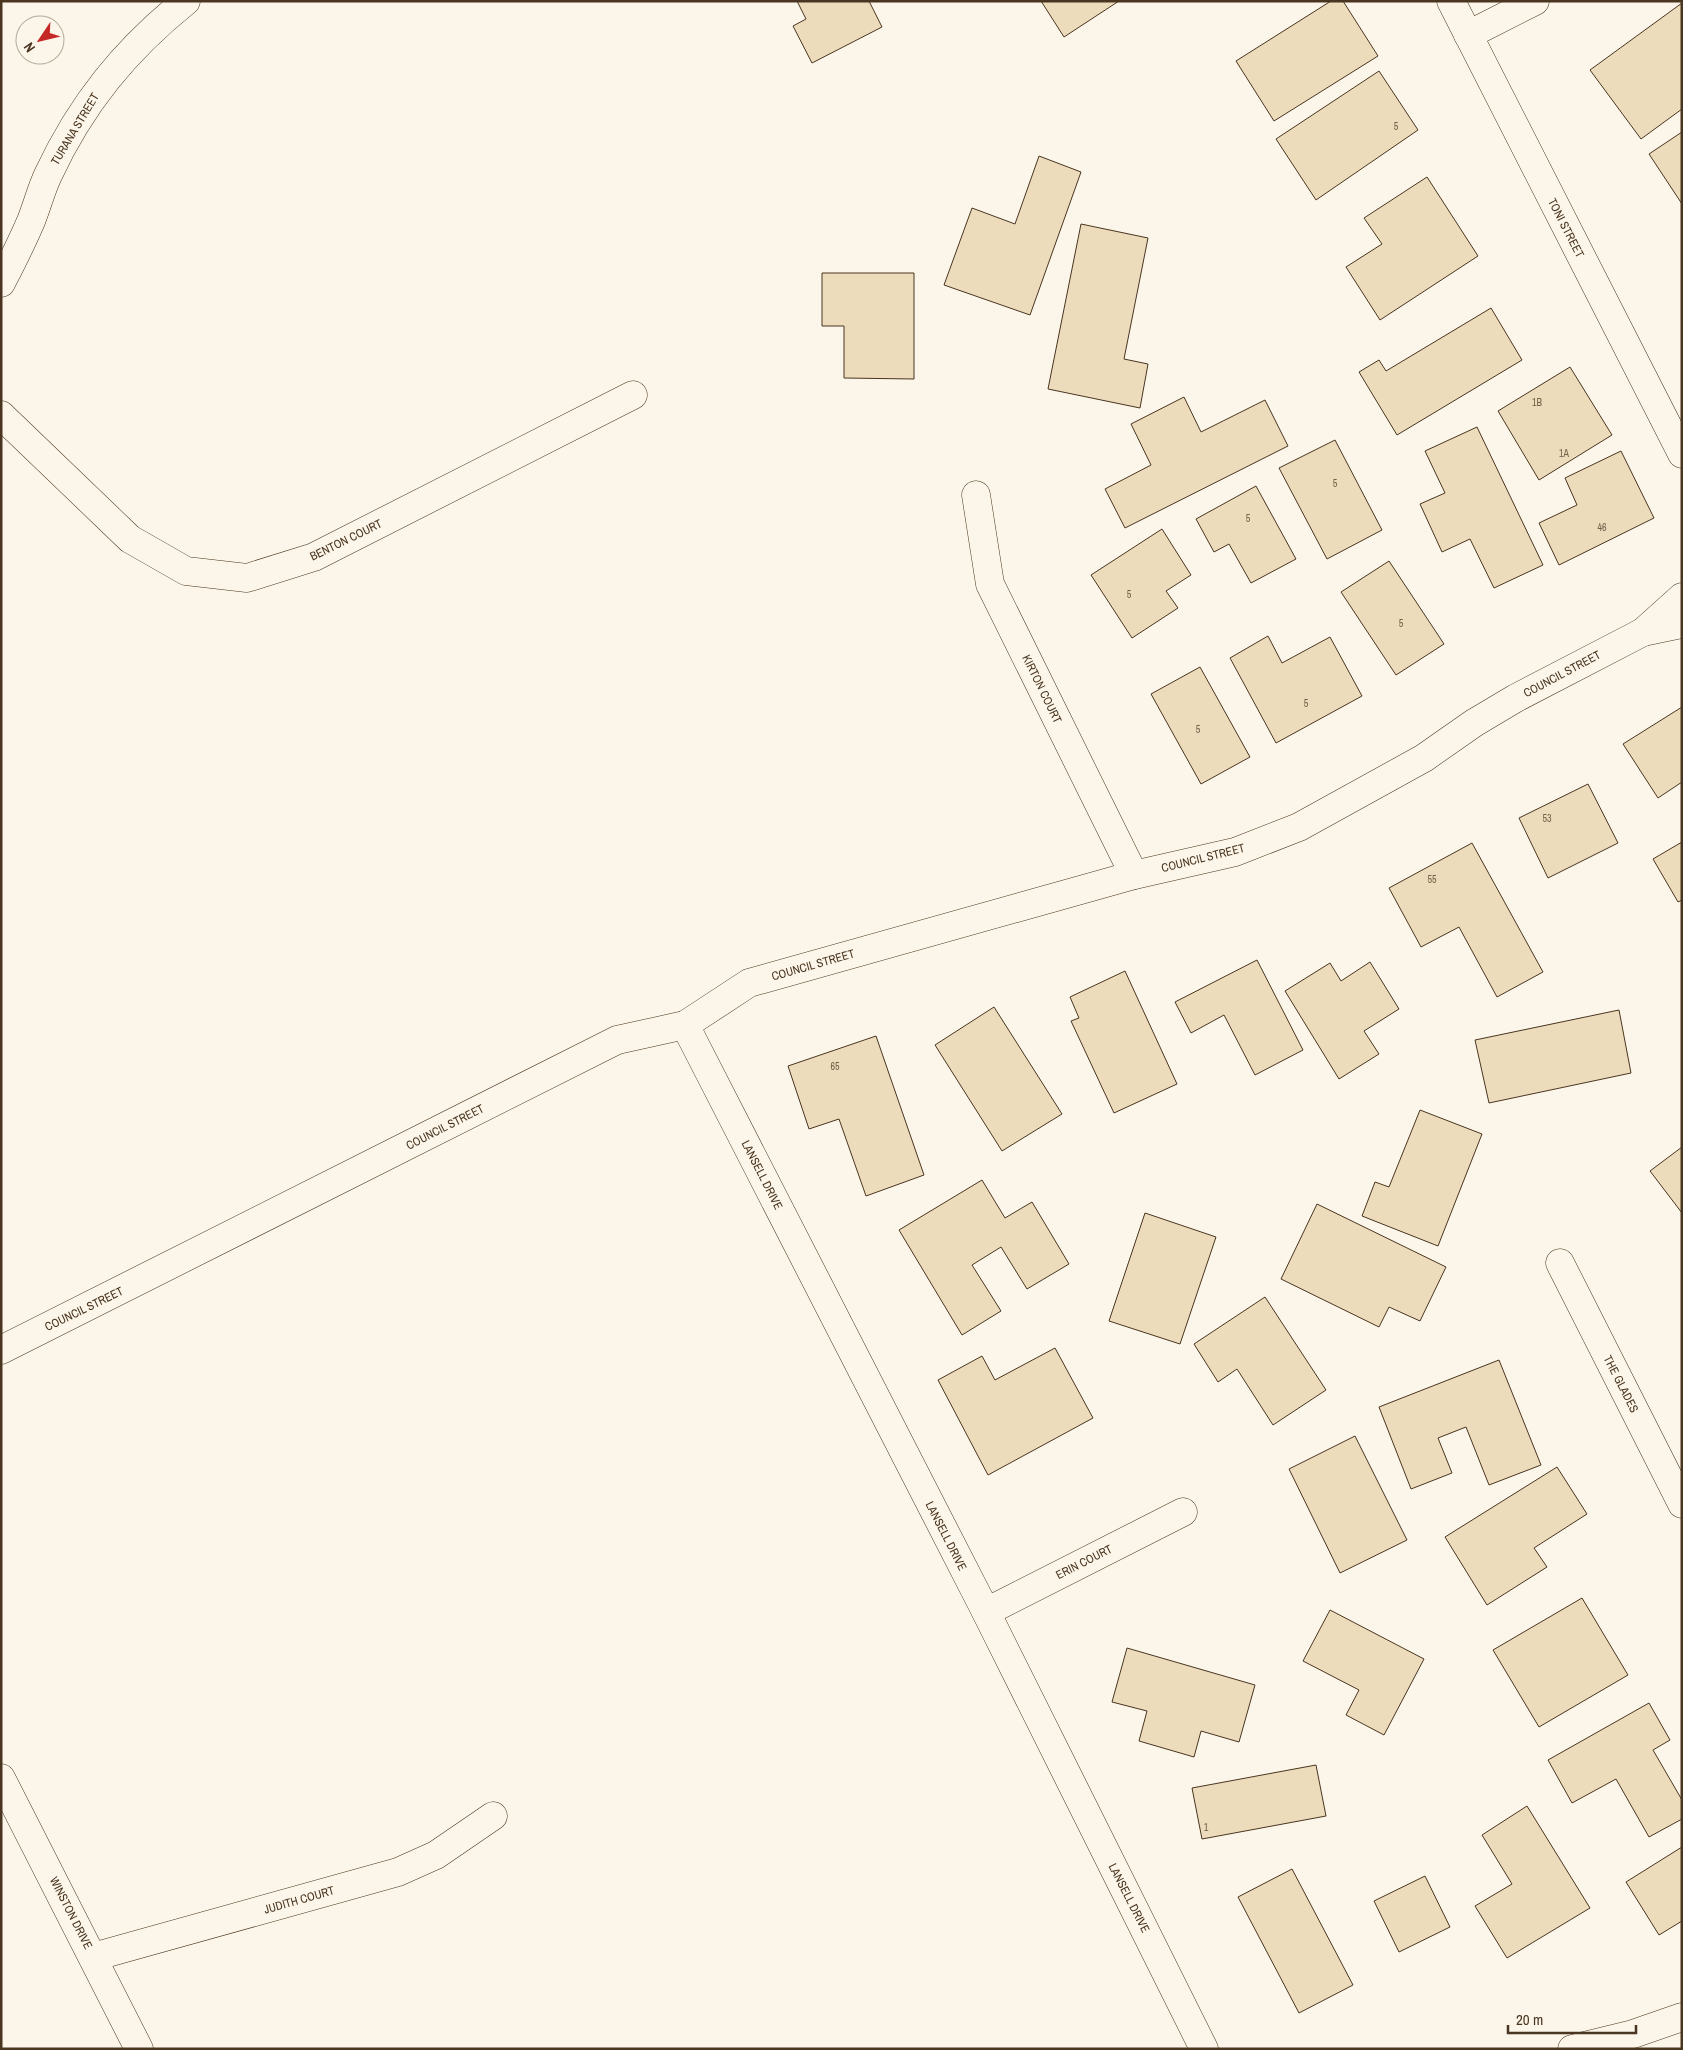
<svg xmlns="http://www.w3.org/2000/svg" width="1683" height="2050" font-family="'Archivo Narrow',sans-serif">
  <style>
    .building { fill: #ecdcbc; stroke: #4a3520 }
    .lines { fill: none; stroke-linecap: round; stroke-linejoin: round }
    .minor-casing { stroke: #4a3520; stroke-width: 29 }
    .minor { stroke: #fbf6e9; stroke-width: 28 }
    .labels { text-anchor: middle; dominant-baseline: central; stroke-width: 4; stroke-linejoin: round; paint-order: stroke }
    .number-label { font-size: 10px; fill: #725f47 }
    .street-label { font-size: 12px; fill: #4a3520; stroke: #fbf6e9 }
  </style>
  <rect width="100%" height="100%" fill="#fbf6e9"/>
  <g class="building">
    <path d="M797 1H869L882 27 812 63 793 26 806 19Z"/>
    <path d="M1041 1H1119L1064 37Z"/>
    <path d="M1331 1H1343L1378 56 1274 121 1236 61Z"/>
    <path d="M1682 3V109L1641 139 1590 70Z"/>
    <path d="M1379 71 1418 130 1316 200 1276 139Z"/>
    <path d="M1682 132V204L1649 154Z"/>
    <path d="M1039 156 1081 172 1030 315 944 285 972 208 1015 224Z"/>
    <path d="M1427 177 1478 256 1380 320 1346 267 1382 244 1364 218Z"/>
    <path d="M1081 224 1148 238 1124 359 1148 364 1140 408 1048 389Z"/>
    <path d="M822 273H914V379L844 378V326H822Z"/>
    <path d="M1491 308 1522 360 1397 435 1359 372 1379 360 1386 371Z"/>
    <path d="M1570 367 1612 435 1539 480 1498 411Z"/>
    <path d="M1184 397 1201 432 1265 400 1288 446 1125 528 1105 489 1151 465 1131 424Z"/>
    <path d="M1477 427 1543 565 1494 588 1470 539 1442 552 1420 504 1445 493 1425 451Z"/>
    <path d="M1335 440 1382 530 1327 559 1279 468Z"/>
    <path d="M1621 451 1654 518 1559 565 1539 523 1577 505 1565 478Z"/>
    <path d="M1256 486 1296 559 1251 583 1229 544 1214 552 1196 519Z"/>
    <path d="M1162 529 1191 575 1166 591 1178 608 1132 638 1091 575Z"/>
    <path d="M1389 561 1444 644 1396 675 1341 592Z"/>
    <path d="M1268 636 1282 663 1330 637 1362 696 1276 743 1230 658Z"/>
    <path d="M1200 667 1250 757 1201 784 1151 694Z"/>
    <path d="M1682 707V782L1658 798 1623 744Z"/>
    <path d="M1588 784 1618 843 1548 878 1519 818Z"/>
    <path d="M1682 842V900L1678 902 1653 859Z"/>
    <path d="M1472 843 1543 972 1497 997 1459 927 1421 947 1389 888Z"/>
    <path d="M1257 960 1303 1050 1255 1075 1224 1015 1191 1033 1175 1002Z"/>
    <path d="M1370 962 1399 1009 1364 1031 1379 1054 1339 1079 1285 991 1330 963 1341 981Z"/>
    <path d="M1125 971 1177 1084 1114 1113 1071 1021 1079 1018 1070 997Z"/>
    <path d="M994 1007 1062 1114 1002 1151 935 1045Z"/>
    <path d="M1619 1010 1631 1073 1489 1103 1475 1040Z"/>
    <path d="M876 1036 924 1175 866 1196 839 1119 809 1129 788 1066Z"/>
    <path d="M1420 1110 1482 1134 1438 1246 1362 1216 1375 1182 1389 1187Z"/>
    <path d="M1682 1147V1213L1650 1171Z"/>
    <path d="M982 1180 1005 1218 1032 1202 1069 1264 1027 1289 1001 1247 972 1265 1001 1311 962 1335 899 1230Z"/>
    <path d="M1317 1204 1446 1267 1420 1321 1389 1307 1379 1327 1281 1279Z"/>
    <path d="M1145 1213 1216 1237 1180 1344 1109 1321Z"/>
    <path d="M1265 1297 1326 1390 1273 1425 1237 1369 1218 1382 1194 1344Z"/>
    <path d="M1055 1348 1093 1418 988 1475 938 1380 982 1356 995 1380Z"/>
    <path d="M1499 1360 1541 1465 1489 1485 1466 1427 1438 1438 1452 1473 1411 1489 1379 1407Z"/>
    <path d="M1355 1436 1407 1540 1340 1573 1289 1469Z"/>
    <path d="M1557 1467 1587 1514 1534 1548 1547 1567 1487 1605 1445 1537Z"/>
    <path d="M1582 1598 1628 1675 1539 1727 1493 1650Z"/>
    <path d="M1330 1610 1424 1659 1384 1735 1346 1715 1359 1690 1303 1661Z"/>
    <path d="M1127 1648 1255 1685 1239 1742 1201 1731 1194 1757 1139 1741 1147 1711 1112 1702Z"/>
    <path d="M1649 1703 1670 1740 1653 1750 1682 1800V1819L1649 1837 1616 1779 1572 1803 1548 1760Z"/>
    <path d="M1316 1765 1326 1816 1202 1839 1192 1788Z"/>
    <path d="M1527 1806 1590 1908 1507 1958 1475 1906 1512 1884 1482 1835Z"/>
    <path d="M1682 1847V1921L1659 1935 1626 1882Z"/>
    <path d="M1292 1869 1353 1985 1299 2013 1238 1897Z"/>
    <path d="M1425 1876 1450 1927 1399 1952 1374 1901Z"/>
  </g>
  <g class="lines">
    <defs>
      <g id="minor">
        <path d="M1451 1 1682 454"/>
        <path d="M1468 35 1535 1"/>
        <path d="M1 283C12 262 22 242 31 221 37 206 41 190 48 175 81 104 125 50 186 1"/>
        <path d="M1 415 130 539 186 571 247 578 314 557 633 395"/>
        <path d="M976 495 990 584 1134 875"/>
        <path d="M1643 632 1682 624"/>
        <path d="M685 1025 986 1612 1204 2049"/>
        <path d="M1560 1263 1682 1504"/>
        <path d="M1 1350 617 1040 685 1025 749 983 1134 875 1235 852 1299 827 1424 758 1474 723 1516 698 1643 632 1682 597"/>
        <path d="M986 1612 1183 1512"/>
        <path d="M1 1778 139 2049"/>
        <path d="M93 1957 398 1872 436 1855 493 1816"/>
        <path d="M1572 2049 1633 2034 1682 2017"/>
      </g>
    </defs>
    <use href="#minor" class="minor-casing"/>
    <use href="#minor" class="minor"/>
  </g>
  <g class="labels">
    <g class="number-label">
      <text x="1396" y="126">5</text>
      <text x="1537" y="402">1B</text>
      <text x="1564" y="453">1A</text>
      <text x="1335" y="483">5</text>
      <text x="1248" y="518">5</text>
      <text x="1602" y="527">46</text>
      <text x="1129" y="594">5</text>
      <text x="1401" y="623">5</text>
      <text x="1306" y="703">5</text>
      <text x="1198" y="729">5</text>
      <text x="1547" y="818">53</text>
      <text x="1432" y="879">55</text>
      <text x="835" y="1066">65</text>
      <text x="1206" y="1827">1</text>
    </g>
    <g class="street-label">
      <text transform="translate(75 129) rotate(-59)">TURANA STREET</text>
      <text transform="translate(1566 228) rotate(63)">TONI STREET</text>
      <text transform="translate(346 540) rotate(-26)">BENTON COURT</text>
      <text transform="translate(1562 674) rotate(-28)">COUNCIL STREET</text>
      <text transform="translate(1042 689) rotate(64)">KIRTON COURT</text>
      <text transform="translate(1203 858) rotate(-14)">COUNCIL STREET</text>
      <text transform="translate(813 965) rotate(-16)">COUNCIL STREET</text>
      <text transform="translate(445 1127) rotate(-27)">COUNCIL STREET</text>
      <text transform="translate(762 1175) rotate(63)">LANSELL DRIVE</text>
      <text transform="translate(84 1309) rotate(-26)">COUNCIL STREET</text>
      <text transform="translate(1621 1384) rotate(63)">THE GLADES</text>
      <text transform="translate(946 1536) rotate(63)">LANSELL DRIVE</text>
      <text transform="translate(1084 1562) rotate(-27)">ERIN COURT</text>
      <text transform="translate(1129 1898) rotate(63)">LANSELL DRIVE</text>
      <text transform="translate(299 1900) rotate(-16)">JUDITH COURT</text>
      <text transform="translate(71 1913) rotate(63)">WINSTON DRIVE</text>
    </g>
  </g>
  <rect width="1683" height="2050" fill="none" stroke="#4a3520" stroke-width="5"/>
  <g transform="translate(40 40) rotate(235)"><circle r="24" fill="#fbf6e9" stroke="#b4a999"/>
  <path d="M0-4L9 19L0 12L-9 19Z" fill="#c62828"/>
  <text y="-8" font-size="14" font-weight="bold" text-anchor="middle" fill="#4a3520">N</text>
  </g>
  <path d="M1508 2025v8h128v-8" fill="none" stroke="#4a3520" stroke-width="2.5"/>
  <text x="1516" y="2025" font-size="15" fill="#4a3520" stroke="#fbf6e9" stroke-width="4" paint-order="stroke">20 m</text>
</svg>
